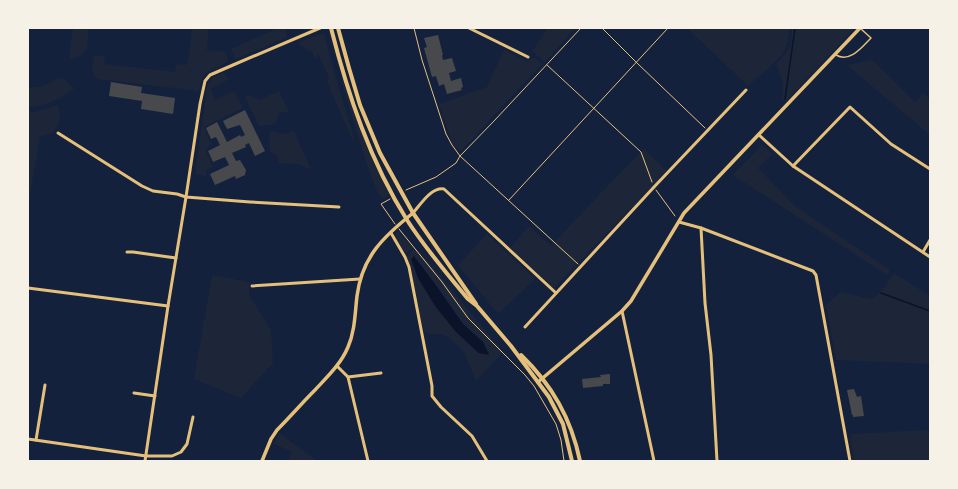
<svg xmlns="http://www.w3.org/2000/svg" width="958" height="489" font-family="'DejaVu Sans',sans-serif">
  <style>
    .green { fill: #1d2539; fill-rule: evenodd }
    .water { fill: #0b132b }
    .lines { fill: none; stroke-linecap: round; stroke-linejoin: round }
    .stream { stroke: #0b132b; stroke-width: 1.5 }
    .building { fill: #48494c }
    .path { stroke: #e5c07b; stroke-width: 1 }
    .service { stroke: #e5c07b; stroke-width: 1.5 }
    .minor { stroke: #e5c07b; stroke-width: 3 }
    .tertiary { stroke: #e5c07b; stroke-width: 3.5 }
    .secondary { stroke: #e5c07b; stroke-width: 4 }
  </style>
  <rect width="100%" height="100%" fill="#14213d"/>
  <g class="green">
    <path d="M73 28H89L87 49 79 57 69 59Z"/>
    <path d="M192 28H209L207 50 225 52 228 60C216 73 202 64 199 91L97 79 92 71 94 55 105 57 104 64 175 72 176 64 186 65 188 62Z"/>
    <path d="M278 28H285L287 35 286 38 235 59 231 49Z"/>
    <path d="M548 28H575L545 62 532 51Z"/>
    <path d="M687 28H789C789 35 788 43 785 50 778 61 758 77 748 86Z"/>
    <path d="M792 28H855L786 101 782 99C784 85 782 76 776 64 789 51 792 47 792 28Z"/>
    <path d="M324 33 337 82 354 138 352 139 327 82 329 77 318 54 316 59 311 51 300 45 299 42Z"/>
    <path d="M504 50 527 61 534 57 542 64 461 151 453 145 439 104 487 87Z"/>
    <path d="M872 60 915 102 923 93 930 100V135L847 65Z"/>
    <path d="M224 73 229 79 211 89 215 100 234 91 243 108 204 127 211 143 206 151 213 167 207 170 206 176 195 174 207 87 213 77Z"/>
    <path d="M58 78 65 79 74 89C60 98 45 108 28 107V88L44 86Z"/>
    <path d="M342 78 360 130 374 163 389 194 387 197 383 198 378 194 366 162 341 79Z"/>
    <path d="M279 91 289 112H280L275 124 259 126 245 97 248 95 259 100Z"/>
    <path d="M58 105C60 118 61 121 53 133L40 136 28 206V113L39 111Z"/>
    <path d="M272 131 282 134 294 131 309 165 310 170 299 164 279 163 277 156 270 151 269 132Z"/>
    <path d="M762 145 772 154 758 168 796 207 890 270 887 275 733 175Z"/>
    <path d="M644 149 667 171 554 288 510 248 529 226 551 246 599 195Z"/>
    <path d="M398 231 413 248 406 253 398 244 395 239V234Z"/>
    <path d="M487 234 535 279 498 314 458 265Z"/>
    <path d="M415 248 432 266 503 352 476 381 464 352 447 336 439 334H431L424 332 405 257ZM414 257 463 324 483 342 489 354 478 353 465 341 448 321Z"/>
    <path d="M894 273 930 296V364L836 360 826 305 841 292 872 299 880 293Z"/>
    <path d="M212 275 249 282V295L271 330 273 363 241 398 194 379Z"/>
    <path d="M930 430V461H854L850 434Z"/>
    <path d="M279 433 317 461H288L292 452 274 444Z"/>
  </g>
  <path class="water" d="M414 256 438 288 463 324 483 342 489 355 479 353 456 332 435 306 418 278 411 259Z"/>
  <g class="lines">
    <g class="stream">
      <path d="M785 99 795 28"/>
      <path d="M881 293 930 311"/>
    </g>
  </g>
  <g class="building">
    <path d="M438 35 443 55H442L443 60 452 58 456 71 449 73 451 81 461 78 463 87 461 88 462 90 447 94 444 84 439 86 436 76 432 77 424 48 427 47 424 38Z"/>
    <path d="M111 82 142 87 141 93 175 98 173 114 141 109 142 101 109 96Z"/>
    <path d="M245 110 265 151 255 156 249 143 245 145 246 147 232 153 236 161 240 160 246 170 245 175 236 179 235 176 215 185 210 174 229 165 225 157 213 162 208 151 220 145 216 137 211 139 206 128 217 122 227 142 240 135 241 137 245 135 240 125 227 129 223 121Z"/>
    <path d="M610 374V384H603V386L583 388 582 379 601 377 600 375Z"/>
    <path d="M854 389 857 397 861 396 864 416 853 417V415H852L847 390Z"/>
  </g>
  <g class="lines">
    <g class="path">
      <path d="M414 28 422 60 446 134 452 145 460 156 578 264"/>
      <path d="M602 28 637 63 705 128"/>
      <path d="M547 65 641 152 652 182"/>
      <path d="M406 190 436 177 456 163 460 156 494 121 581 28"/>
      <path d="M656 190 675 216"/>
      <path d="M390 199 381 204 395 224"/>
      <path d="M509 200 668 28"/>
      <path d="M399 229 442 282 468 318 525 375 534 386 556 424 561 440 564 461"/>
    </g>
    <path class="service" d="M836 55C850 63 862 47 871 38L860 28"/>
    <g class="minor">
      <path d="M469 28 528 57"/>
      <path d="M58 133 142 186 153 191 177 194 186 197 250 202 339 207"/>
      <path d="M759 135 793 166 930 257"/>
      <path d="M793 166 850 107 891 144 930 169"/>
      <path d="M413 213C421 204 431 187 444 189L556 293"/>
      <path d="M679 222 701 228 813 271 816 275 850 461"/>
      <path d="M701 228 705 303 711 355 717 461"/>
      <path d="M391 233 405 257 409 267 432 386V396L441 407 472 436 487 461"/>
      <path d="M127 252H133L176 258"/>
      <path d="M923 252 930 240"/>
      <path d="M252 286 360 279"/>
      <path d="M28 288 168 306"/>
      <path d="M622 311 654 461"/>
      <path d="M525 327 654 187 746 90"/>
      <path d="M337 366 348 377 368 461"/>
      <path d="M348 377 381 373"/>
      <path d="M134 393 155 396"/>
      <path d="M28 439 146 456H172L181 452 187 444 193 417"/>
      <path d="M36 440 45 385"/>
      <path d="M145 461 168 306 186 197 200 104 205 81 210 75 233 65 320 28"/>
    </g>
    <g class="tertiary">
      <path d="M538 382 622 311 631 301 684 213 860 28"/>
      <path d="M262 461 271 439 277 430C290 417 302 403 315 390 327 377 341 364 348 347 355 331 355 313 357 296 362 257 383 237 413 213"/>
    </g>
    <g class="secondary">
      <path d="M331 28C348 95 370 161 407 220 425 248 447 274 468 299L477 306 511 346 549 397 563 424 572 461"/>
      <path d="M338 28 349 68 360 105 380 153 413 213 476 304"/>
      <path d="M521 355C552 385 571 418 580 461"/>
    </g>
  </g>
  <rect width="958" height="489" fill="none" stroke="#f6f1e7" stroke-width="58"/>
</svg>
